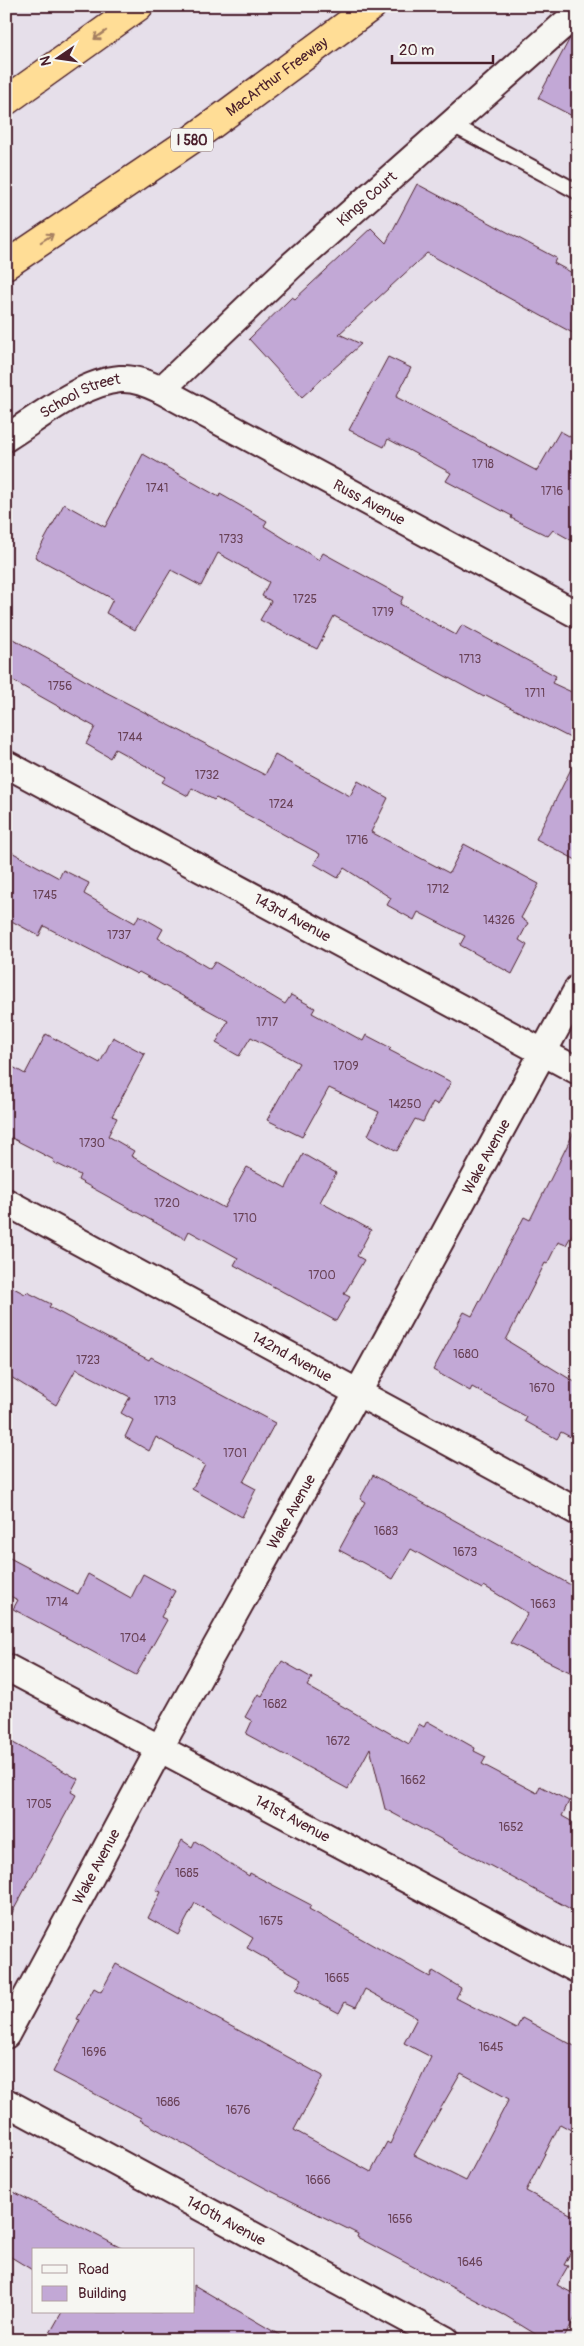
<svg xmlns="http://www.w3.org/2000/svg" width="584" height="2346" font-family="Pangolin,sans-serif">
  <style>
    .building { fill: #c2a8d6; stroke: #4a1f2b; fill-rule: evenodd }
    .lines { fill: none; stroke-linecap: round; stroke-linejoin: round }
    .service-casing { stroke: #4a1f2b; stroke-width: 18 }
    .minor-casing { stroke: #4a1f2b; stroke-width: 30 }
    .motorway-casing { stroke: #4a1f2b; stroke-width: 31 }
    .service { stroke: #f6f6f2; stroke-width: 14 }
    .minor { stroke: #f6f6f2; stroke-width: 26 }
    .motorway { stroke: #ffdd96; stroke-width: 28 }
    .oneway { stroke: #a47e60 }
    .labels { text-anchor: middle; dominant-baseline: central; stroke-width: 4; stroke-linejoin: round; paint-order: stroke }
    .number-label { font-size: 12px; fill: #684156 }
    .shield { fill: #f6f6f2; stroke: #7e6067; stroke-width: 1 }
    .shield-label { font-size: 14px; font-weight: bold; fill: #4a1f2b }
    .street-label { font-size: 15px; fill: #4a1f2b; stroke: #f6f6f2 }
  </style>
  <rect width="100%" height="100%" fill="#e6dfea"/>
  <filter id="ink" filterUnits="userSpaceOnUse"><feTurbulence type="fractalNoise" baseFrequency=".02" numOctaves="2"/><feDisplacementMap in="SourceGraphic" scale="10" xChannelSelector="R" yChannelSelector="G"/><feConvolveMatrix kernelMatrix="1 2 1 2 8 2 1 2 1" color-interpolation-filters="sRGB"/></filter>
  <g filter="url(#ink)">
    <g class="building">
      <path d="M578 32V119L538 98 569 40Z"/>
      <path d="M417 184 556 258 554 263 578 276V336L427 253 339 334 361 344 302 397 249 339 292 297 295 299 371 228 386 243Z"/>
      <path d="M388 357 411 368 396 397 537 471 560 431 578 441V544L553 530 548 536 511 518 512 516 446 481 451 473 388 439 384 447 349 430Z"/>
      <path d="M143 454 219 497 220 494 267 521 264 526 319 560 323 553 403 597 400 604 456 635 462 625 556 676 552 683 578 695V742L486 695 484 697 334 616 317 649 260 620 271 601 262 596 269 582 218 553 201 586 171 570 135 630 106 613 113 599 35 557 64 504 105 527Z"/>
      <path d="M6 635 98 688 265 775 275 755 350 796 358 781 388 798 371 832 449 873 464 844 539 884 521 918 528 923 519 940 527 945 512 974 460 945 465 936 418 912 414 920 387 905 391 898 344 868 338 878 314 864 320 854 216 798 214 800 192 788 188 796 162 782 166 777 115 749 110 758 86 744 95 727 6 677Z"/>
      <path d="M578 755V861L536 839Z"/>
      <path d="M6 849 59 878 63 870 89 883 84 894 135 923 139 915 163 929 158 938 210 969 215 962 285 1004 291 995 315 1008 312 1013 363 1041 366 1035 391 1048 389 1050 451 1082 438 1105 433 1102 423 1122 415 1119 397 1151 368 1135 379 1112 329 1088 302 1137 267 1120 299 1063 251 1037 239 1056 216 1043 228 1021 139 972 137 974 44 926 39 936 6 918Z"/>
      <path d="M46 1034 100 1063 113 1037 145 1054 112 1116 117 1118 108 1136 134 1151 131 1156 224 1208 247 1167 286 1188 303 1154 336 1173 320 1202 371 1230 357 1256 364 1260 344 1294 350 1297 336 1321 234 1265 238 1258 189 1231 185 1239 78 1180 80 1175 53 1162 54 1160 6 1135V1063L25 1074Z"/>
      <path d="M578 1124V1224L566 1245 558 1242 547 1264 545 1263 506 1340 578 1384V1441L561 1432 557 1439 525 1421 527 1417 472 1387 470 1391 433 1370 464 1312 472 1316 524 1217 530 1220Z"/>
      <path d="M6 1284 25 1294 27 1292 51 1304 49 1307 149 1360 151 1357 275 1423 243 1482 256 1489 242 1517 192 1489 205 1465 156 1437 149 1451 125 1437 133 1420 121 1413 130 1397 76 1369 56 1405 6 1374Z"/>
      <path d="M373 1475 578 1589V1676L510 1643 528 1613 484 1586 482 1589 411 1549 393 1579 339 1550 365 1502 360 1499Z"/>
      <path d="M6 1556 78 1594 88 1574 131 1598 143 1574 175 1591 161 1617 167 1620 136 1675 13 1609 18 1600 6 1594Z"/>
      <path d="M282 1661 312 1678 307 1686 409 1744 419 1724 424 1727 427 1721 475 1748 474 1751 486 1757 482 1764 537 1793 540 1786 569 1801 562 1816 578 1825V1913L385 1809 370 1748 348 1789 246 1734 252 1721 245 1717 258 1694 262 1696Z"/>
      <path d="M6 1739 78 1779 71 1792 76 1795 6 1924Z"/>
      <path d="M182 1840 192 1847 195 1841 249 1876 250 1873 311 1905 309 1909 385 1952 430 1977 433 1971 461 1988 456 1998 516 2029 522 2018 578 2048V2134L560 2124 526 2191 578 2218V2239L564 2265 568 2266 557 2285 578 2296V2312L563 2340H545L506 2316 357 2237 358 2234 265 2188 140 2120 141 2118 53 2072 80 2020 77 2019 94 1988 101 1992 116 1964 323 2076 294 2130 371 2172 387 2142 390 2144 431 2057 404 2043 417 2018 365 1989 356 2007 345 2002 339 2013 296 1990 302 1979 247 1948 253 1938 195 1903 178 1935 148 1918 161 1892 156 1890ZM461 2073 509 2099 466 2181 414 2155Z"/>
      <path d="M6 2188 125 2250H34V2271L6 2254Z"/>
      <path d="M194 2285 288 2340H46L62 2312H194Z"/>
    </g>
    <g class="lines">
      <defs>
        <path id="service" d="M451 124 578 192"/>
        <g id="minor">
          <path id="s1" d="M161 390 292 265 578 12"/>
          <path id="s2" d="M6 438C38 418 82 382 120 379 135 378 148 384 161 390L578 615"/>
          <path id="s3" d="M6 764 578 1071"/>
          <path id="s4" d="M6 1202 578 1512"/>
          <path id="s5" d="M6 1667 578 1970"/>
          <path id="s6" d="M6 2035 168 1733 373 1365 578 988"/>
          <path id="s7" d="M6 2102 446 2340"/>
        </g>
        <g id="motorway">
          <path d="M6 101 139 6"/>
          <path id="s8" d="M6 265 194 138 372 6"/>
        </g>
      </defs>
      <use href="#service" class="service-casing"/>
      <use href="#minor" class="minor-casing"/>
      <use href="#motorway" class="motorway-casing"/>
      <use href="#service" class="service"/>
      <use href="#minor" class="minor"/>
      <use href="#motorway" class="motorway"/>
    </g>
    <defs><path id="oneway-shaft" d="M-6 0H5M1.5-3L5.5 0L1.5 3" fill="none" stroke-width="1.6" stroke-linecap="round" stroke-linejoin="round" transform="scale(1.25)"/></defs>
    <g class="oneway">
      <use href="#oneway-shaft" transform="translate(100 35) rotate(145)"/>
      <use href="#oneway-shaft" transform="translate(47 238) rotate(-33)"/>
    </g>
  </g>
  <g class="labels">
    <g class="number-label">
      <text x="483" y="464">1718</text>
      <text x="157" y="488">1741</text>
      <text x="552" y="491">1716</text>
      <text x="231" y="539">1733</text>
      <text x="305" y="599">1725</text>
      <text x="383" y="612">1719</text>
      <text x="470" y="659">1713</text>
      <text x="60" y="686">1756</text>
      <text x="535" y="693">1711</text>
      <text x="130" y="737">1744</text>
      <text x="207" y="775">1732</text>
      <text x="281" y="804">1724</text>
      <text x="357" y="840">1716</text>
      <text x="438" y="889">1712</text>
      <text x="45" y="895">1745</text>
      <text x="499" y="920">14326</text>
      <text x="119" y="935">1737</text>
      <text x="267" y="1022">1717</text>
      <text x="346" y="1066">1709</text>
      <text x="405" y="1104">14250</text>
      <text x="92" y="1143">1730</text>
      <text x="167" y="1203">1720</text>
      <text x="245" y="1218">1710</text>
      <text x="322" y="1275">1700</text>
      <text x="466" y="1354">1680</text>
      <text x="88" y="1360">1723</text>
      <text x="542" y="1388">1670</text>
      <text x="165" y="1401">1713</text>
      <text x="235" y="1453">1701</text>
      <text x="386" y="1531">1683</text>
      <text x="465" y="1552">1673</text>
      <text x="57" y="1602">1714</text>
      <text x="543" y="1604">1663</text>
      <text x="133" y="1638">1704</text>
      <text x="275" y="1704">1682</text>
      <text x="338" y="1741">1672</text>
      <text x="413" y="1780">1662</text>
      <text x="39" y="1804">1705</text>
      <text x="511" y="1827">1652</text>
      <text x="187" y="1873">1685</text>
      <text x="271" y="1921">1675</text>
      <text x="337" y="1978">1665</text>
      <text x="491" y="2047">1645</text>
      <text x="94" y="2052">1696</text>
      <text x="168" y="2102">1686</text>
      <text x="238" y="2110">1676</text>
      <text x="318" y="2180">1666</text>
      <text x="400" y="2219">1656</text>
      <text x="470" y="2262">1646</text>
    </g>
    <rect class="shield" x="171" y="128.5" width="42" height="23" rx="4"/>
    <g class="shield-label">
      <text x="192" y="140">I 580</text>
    </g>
    <g class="street-label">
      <text stroke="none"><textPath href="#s8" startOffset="330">MacArthur Freeway</textPath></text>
      <text stroke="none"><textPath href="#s1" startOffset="281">Kings Court</textPath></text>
      <text stroke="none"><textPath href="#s2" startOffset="86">School Street</textPath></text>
      <text stroke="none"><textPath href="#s2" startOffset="409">Russ Avenue</textPath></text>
      <text stroke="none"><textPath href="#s3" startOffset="325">143rd Avenue</textPath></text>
      <text stroke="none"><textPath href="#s6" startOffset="1001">Wake Avenue</textPath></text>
      <text stroke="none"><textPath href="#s4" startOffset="325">142nd Avenue</textPath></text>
      <text stroke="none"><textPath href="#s6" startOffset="596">Wake Avenue</textPath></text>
      <text stroke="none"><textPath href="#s5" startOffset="324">141st Avenue</textPath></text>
      <text stroke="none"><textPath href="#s6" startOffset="191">Wake Avenue</textPath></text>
      <text stroke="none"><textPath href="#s7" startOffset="250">140th Avenue</textPath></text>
    </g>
  </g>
  <rect width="584" height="2346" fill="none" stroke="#f6f6f2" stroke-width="25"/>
  <rect x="12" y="12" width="559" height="2321" fill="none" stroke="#4a1f2b" stroke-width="2" filter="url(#ink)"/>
  <rect x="32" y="2248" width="162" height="65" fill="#f6f6f2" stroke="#b1a0a2"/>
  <rect x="42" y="2265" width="25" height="8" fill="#f6f6f2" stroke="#b1a0a2"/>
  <text x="78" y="2274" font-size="15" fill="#4a1f2b">Road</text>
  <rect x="42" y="2286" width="25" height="15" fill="#c2a8d6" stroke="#b1a0a2"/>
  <text x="78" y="2298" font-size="15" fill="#4a1f2b">Building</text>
  <g transform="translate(58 58) rotate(257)" stroke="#f6f6f2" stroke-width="4" paint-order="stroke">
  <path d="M0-4L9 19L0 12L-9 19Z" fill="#4a1f2b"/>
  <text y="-8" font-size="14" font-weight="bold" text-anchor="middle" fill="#4a1f2b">N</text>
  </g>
  <path d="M392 55v8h101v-8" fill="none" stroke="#4a1f2b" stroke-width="2.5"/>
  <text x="399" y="55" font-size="15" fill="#4a1f2b" stroke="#f6f6f2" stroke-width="4" paint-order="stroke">20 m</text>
</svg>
